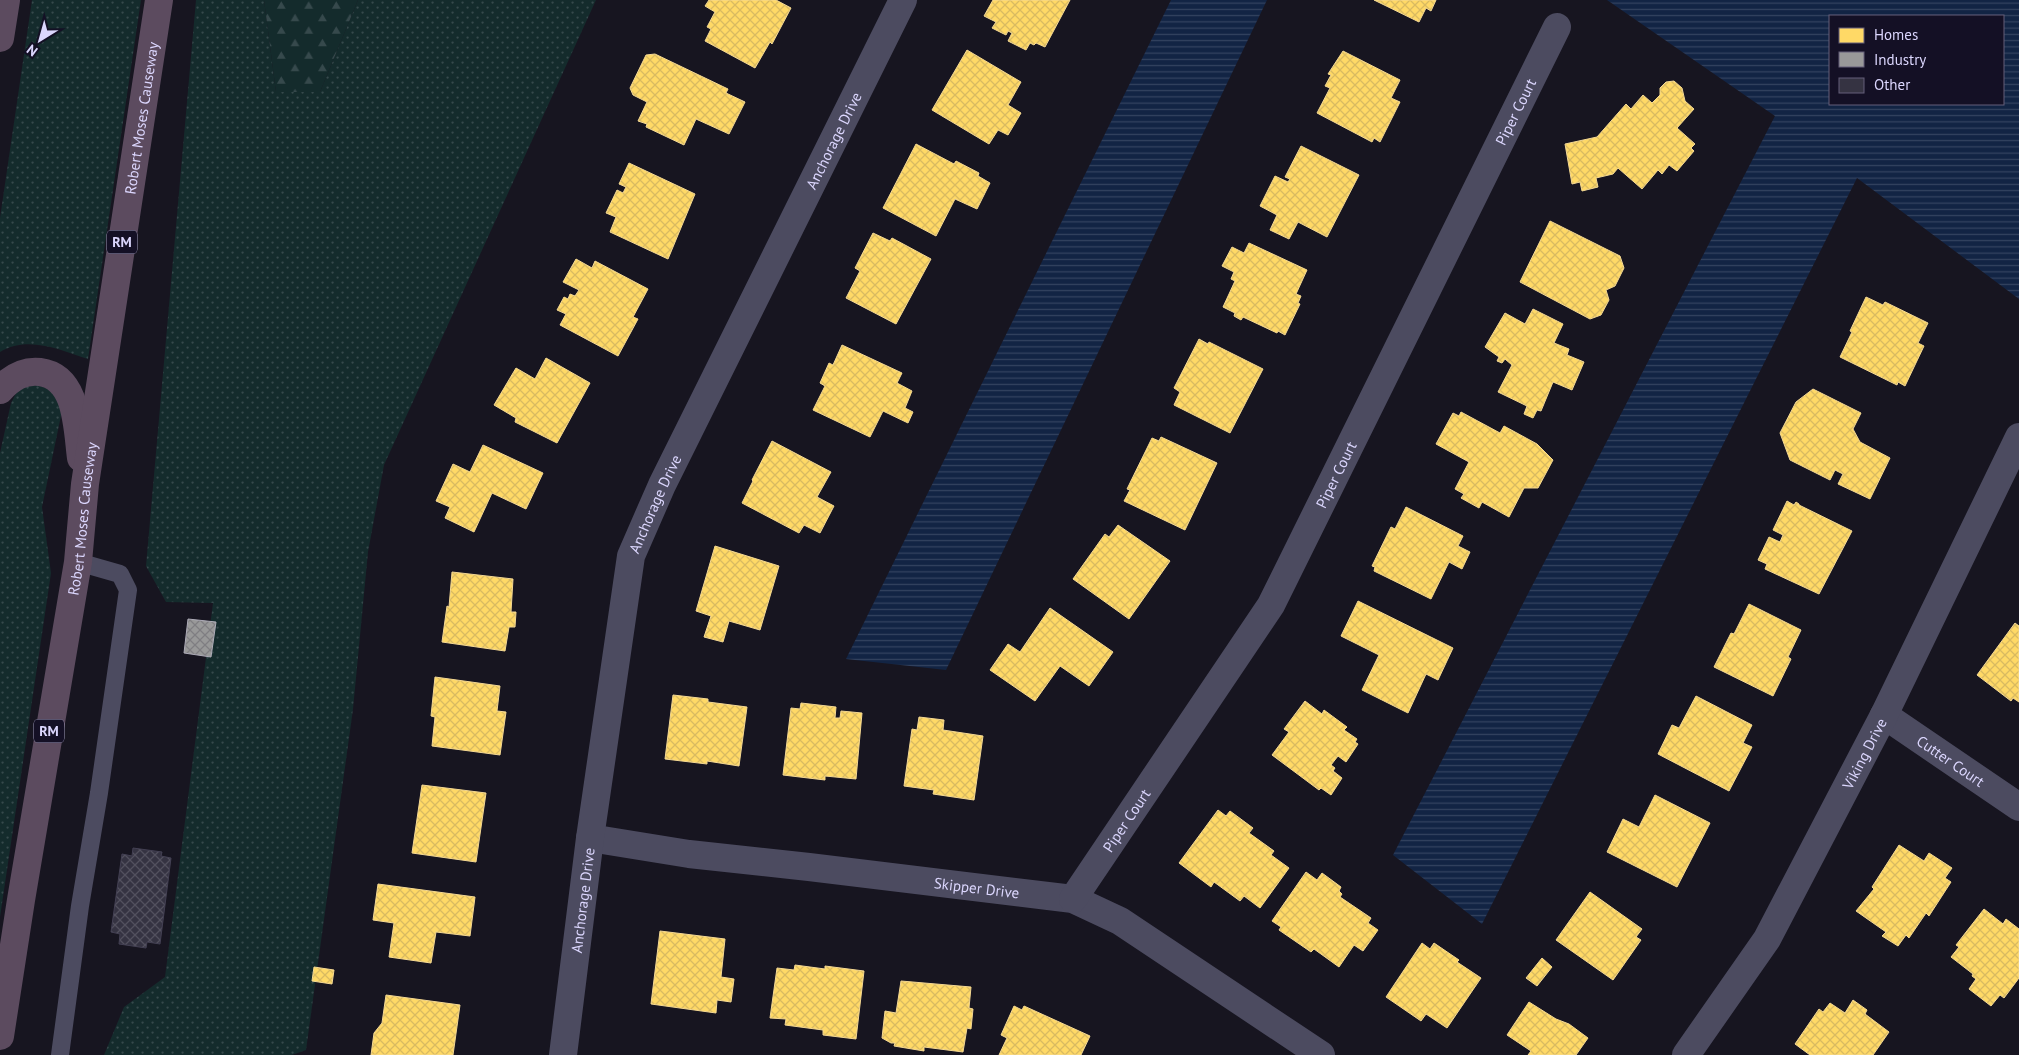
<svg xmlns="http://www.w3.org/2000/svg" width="2019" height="1055" font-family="'PT Sans',sans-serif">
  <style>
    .grass { fill: url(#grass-dots) }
    .forest { fill: url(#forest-firs) }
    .water { fill: url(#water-rules); fill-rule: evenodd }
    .homes { fill: url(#homes-cross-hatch); stroke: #f4d893 }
    .industry { fill: url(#industry-cross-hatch); stroke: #adabb7 }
    .building { fill: url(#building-cross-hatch); stroke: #434053 }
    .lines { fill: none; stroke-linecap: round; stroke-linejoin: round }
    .service { stroke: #4c4b60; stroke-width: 18 }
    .minor { stroke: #4c4b60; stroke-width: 28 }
    .motorway { stroke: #5c4b5f; stroke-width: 28 }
    .labels { text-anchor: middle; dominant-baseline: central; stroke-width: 5; stroke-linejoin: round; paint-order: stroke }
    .shield { fill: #141025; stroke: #9f9bbc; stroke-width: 1 }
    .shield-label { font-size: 14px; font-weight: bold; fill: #dbd6fd }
    .street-label { font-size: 15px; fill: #dbd6fd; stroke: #141025 }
  </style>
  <defs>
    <pattern id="grass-dots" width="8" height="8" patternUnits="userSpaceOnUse" patternTransform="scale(1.25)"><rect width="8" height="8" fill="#142b2c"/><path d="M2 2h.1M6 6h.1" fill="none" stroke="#36494c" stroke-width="1.8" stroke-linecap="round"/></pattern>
    <pattern id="forest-firs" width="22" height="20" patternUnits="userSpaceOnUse" patternTransform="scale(1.25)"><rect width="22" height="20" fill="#142b2c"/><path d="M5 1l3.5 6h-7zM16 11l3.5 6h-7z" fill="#36494c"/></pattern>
    <pattern id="water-rules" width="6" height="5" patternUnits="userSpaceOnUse" patternTransform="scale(1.25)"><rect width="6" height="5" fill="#122444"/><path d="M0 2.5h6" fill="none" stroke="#344360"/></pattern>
    <pattern id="homes-cross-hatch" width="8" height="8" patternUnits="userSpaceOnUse" patternTransform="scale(1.25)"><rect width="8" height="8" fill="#ffd966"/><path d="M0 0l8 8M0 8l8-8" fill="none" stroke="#d9ba61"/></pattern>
    <pattern id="industry-cross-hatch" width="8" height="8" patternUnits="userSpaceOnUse" patternTransform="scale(1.25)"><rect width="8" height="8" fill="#999"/><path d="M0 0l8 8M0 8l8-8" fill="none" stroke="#7f7e82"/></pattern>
    <pattern id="building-cross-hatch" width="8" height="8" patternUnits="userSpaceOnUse" patternTransform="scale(1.25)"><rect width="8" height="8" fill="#353342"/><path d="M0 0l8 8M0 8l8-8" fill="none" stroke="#52505e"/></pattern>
  </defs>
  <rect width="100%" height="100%" fill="#171520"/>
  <g class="grass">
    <path d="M32 0H141L88 359C60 350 28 335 0 352V218Z"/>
    <path d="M196 0H264L276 92H320L358 0H596L384 465 368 552 353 709 306 1050 292 1055H104L124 1007 165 977 213 603 166 602 146 566Z"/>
    <path d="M36 384 52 391 63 406 42 507 51 573 0 917V453L11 403 20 386Z"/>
  </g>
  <path class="forest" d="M264 0H358L320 92H276Z"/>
  <g class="water">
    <path d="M1171 0H1267L946 670 846 659Z"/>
    <path d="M1607 0H2019V299L1857 178 1482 924 1393 855 1775 116ZM2003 16V104H1830V16Z"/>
  </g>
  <g class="homes">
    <path d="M709 0H776L791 8 772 44 770 42 755 68 705 41 711 29 707 27 715 12 705 6Z"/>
    <path d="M993 0H1070L1045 47 1036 43 1034 45 1030 43 1026 50 1008 41 1012 33 1008 31 1006 35 992 28 996 22 984 16Z"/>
    <path d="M1374 0H1436L1431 11 1426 8 1419 22Z"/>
    <path d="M967 50 1021 82 1008 105 1021 113 1008 135 998 130 989 144 932 110Z"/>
    <path d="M1343 51 1400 80 1391 98 1400 102 1380 142 1374 138 1372 142 1317 113 1330 88 1325 86 1331 75 1328 74Z"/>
    <path d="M655 54 728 89 726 93 745 102 729 134 696 119 684 145 646 127 647 124 638 121 647 102 633 95 630 88 646 55Z"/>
    <path d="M1674 81 1682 88 1685 101 1694 109 1677 128 1695 144 1691 148 1694 151 1677 171 1669 165 1662 174 1658 170 1642 189 1618 168 1613 174 1596 178 1598 187 1582 191 1580 182 1572 184 1565 144 1597 137 1626 104 1631 109 1643 95 1652 103 1660 95V88L1666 82Z"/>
    <path d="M916 144 954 164 956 161 979 173 978 176 990 183 977 209 955 199 936 236 883 208Z"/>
    <path d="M1301 146 1359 175 1327 237 1298 222 1289 239 1270 230 1277 215 1260 206 1275 176 1288 182 1290 179 1285 177Z"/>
    <path d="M629 163 695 194 668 259 610 232 616 217 606 213 617 190 623 193 626 187 619 184Z"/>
    <path d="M1550 221 1620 256 1624 268 1615 286 1606 290 1609 300 1601 315 1590 319 1520 282Z"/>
    <path d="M873 233 890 241 892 238 931 259 896 324 846 298 860 271 855 268Z"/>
    <path d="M1249 243 1307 270 1296 294 1301 296 1298 303 1300 304 1285 335 1278 331 1277 333 1243 317 1241 320 1234 316 1235 313 1223 307 1235 281 1231 279 1234 272 1222 266 1232 247 1244 253Z"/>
    <path d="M576 259 592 268 595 261 648 289 633 317 638 319 618 356 560 325 566 314 557 310 564 297 568 299 570 294 575 296 579 290 563 282Z"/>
    <path d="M1866 297 1883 305 1885 302 1928 323 1918 343 1924 346 1905 386 1898 382 1897 385 1840 357 1852 332 1850 331Z"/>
    <path d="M1533 309 1563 324 1554 343 1569 349 1567 355 1584 362 1572 390 1553 382 1541 411 1537 410 1533 418 1524 414 1527 406 1498 392 1512 365 1505 359 1502 363 1497 361 1499 357 1485 347 1505 313 1525 324Z"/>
    <path d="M1199 339 1208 344 1209 342 1263 369 1230 433 1174 405 1180 392 1174 388Z"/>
    <path d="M842 345 902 373 897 383 912 391 905 408 913 412 908 423 883 411 870 437 813 410 825 386 820 383 829 363 833 365Z"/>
    <path d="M546 358 590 383 557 443 515 422 516 418 494 405 516 368 535 379Z"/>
    <path d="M1813 389 1861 413 1853 429 1860 442 1890 458 1870 499 1838 484 1843 474 1835 470 1830 480 1790 460 1780 433 1796 402Z"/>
    <path d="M1461 412 1500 433 1504 426 1537 444 1553 460 1538 488H1524L1509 517 1482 502 1479 508 1461 498 1464 494 1455 489 1469 462 1436 444 1453 413 1459 416Z"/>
    <path d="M1161 437 1217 463 1185 530 1124 501 1130 490 1127 489 1152 438 1159 441Z"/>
    <path d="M772 441 831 472 817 497 834 506 820 533 804 525 799 533 742 503 753 481 752 480Z"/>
    <path d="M483 445 543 473 526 509 492 493 474 532 445 518 450 507 436 501 453 464 470 472Z"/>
    <path d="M1787 501 1794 505 1796 502 1799 504V505L1852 531 1819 594 1765 569 1767 564 1758 560 1769 537 1780 542 1783 535 1773 530Z"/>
    <path d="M1406 507 1463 536 1458 546 1470 552 1462 569 1449 562 1431 599 1374 571 1375 567 1372 566 1391 527 1395 529Z"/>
    <path d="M1118 525 1170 561 1129 619 1073 579 1105 534 1109 537Z"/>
    <path d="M715 546 779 566 760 630 729 621 723 642 704 637 711 616 696 611Z"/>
    <path d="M452 572 513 579 511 612H516L515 627H509L505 651 442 642 447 606 449 607Z"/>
    <path d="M1358 601 1453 648 1438 680 1426 674 1408 713 1362 690 1379 655 1341 636Z"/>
    <path d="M1749 604 1801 630 1788 657 1791 659 1773 696 1714 667 1731 633 1734 634Z"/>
    <path d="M1050 608 1113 652 1089 686 1060 666 1035 701 990 670 1008 644 1020 652Z"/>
    <path d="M2015 623 2019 626V702L2013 698 2011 701 1977 675Z"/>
    <path d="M435 677 500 686 497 711 506 712 500 755 432 746 435 717 431 716Z"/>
    <path d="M673 695 708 699V702L747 707 739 766 707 761V764L665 759Z"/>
    <path d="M1696 696 1752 725 1743 743 1752 747 1729 791 1658 754 1672 725 1679 728Z"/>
    <path d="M1305 701 1322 714 1324 710 1347 727 1344 730 1357 739 1355 742 1358 744 1346 762 1338 756 1331 765 1335 768 1333 771 1342 778 1331 795 1321 788 1319 790 1272 755 1289 732 1284 729Z"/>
    <path d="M801 703 836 707 835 718H840L841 711 862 713 856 779 825 776V780L783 775 791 708 800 709Z"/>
    <path d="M919 717 944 720 943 730 983 736 974 800 933 794 934 790 904 786 912 729 917 730Z"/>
    <path d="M422 785 486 793 476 862 412 853Z"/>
    <path d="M1655 795 1710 823 1677 887 1607 852 1623 819 1639 827Z"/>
    <path d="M1218 810 1226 816 1230 811 1253 828 1249 833 1274 851 1271 855 1289 868 1260 908 1244 896 1240 901 1214 882 1211 887 1179 863Z"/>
    <path d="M1899 845 1924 861 1929 853 1952 868 1945 878 1951 882 1929 916 1926 913 1909 938 1906 935 1898 946 1882 936 1886 932 1856 911 1874 889 1872 887Z"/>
    <path d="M1306 872 1317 880 1322 873 1341 887 1339 891 1342 894 1340 897 1371 918 1368 923 1378 930 1363 951 1354 945 1339 967 1314 949 1311 952 1279 930 1281 927 1272 921Z"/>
    <path d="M378 884 475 897 470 936 436 932 431 963 389 957 394 923 373 920Z"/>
    <path d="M1590 892 1642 929 1636 937 1641 940 1613 980 1556 940Z"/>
    <path d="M1984 909 2003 924 2006 919 2019 929V978L2004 998 2000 995 1991 1006 1969 989 1976 979 1972 976 1973 974 1951 957 1959 947 1956 945Z"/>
    <path d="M660 931 725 939 721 977 734 979 731 1002 717 1000 716 1013 651 1004Z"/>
    <path d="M1422 943 1430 949 1434 943 1459 960 1457 962 1481 978 1447 1028 1426 1014 1421 1021 1386 997Z"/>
    <path d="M1542 958 1552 967 1537 986 1526 978Z"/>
    <path d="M795 965 825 969V966L864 971 856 1039 823 1035V1030L785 1025 786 1019 770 1018 777 968 794 970Z"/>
    <path d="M314 967 334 970 332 984 312 981Z"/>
    <path d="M901 981 971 987 969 1008 973 1009 971 1029 967 1028 963 1052 924 1047V1051L894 1046 895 1043H891L882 1038 885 1011 896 1013Z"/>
    <path d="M386 995 460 1005 453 1055H371L374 1033 382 1023Z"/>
    <path d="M1853 1000 1867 1010 1865 1014 1889 1032 1873 1055H1810L1795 1044 1819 1009 1823 1012 1830 1003 1845 1013Z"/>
    <path d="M1529 1002 1556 1019 1569 1024 1588 1038 1576 1055H1528L1531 1051 1507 1035Z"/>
    <path d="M1014 1006 1022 1010 1024 1006 1090 1036 1081 1055H999L1007 1038 1001 1035Z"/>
  </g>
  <path class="industry" d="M188 619 216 622 211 657 184 653Z"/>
  <path class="building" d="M133 848 162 852 161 856 171 858 160 944 147 942 146 948 119 944 120 934 111 932 122 854 132 856Z"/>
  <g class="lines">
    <path class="service" d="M60 1055 80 906 99 793 128 590 120 574 78 562"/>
    <g class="minor">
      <path id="s1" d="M1884 715 2019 807"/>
      <path id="s2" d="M590 838 689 854 809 867 1073 899 1120 921 1321 1055"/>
      <path id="s3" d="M1073 899 1271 605 1557 27"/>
      <path id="s4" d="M563 1055 590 838 631 556 662 485 903 0"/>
      <path id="s5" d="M1686 1055 1767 939 1884 715 2019 437"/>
    </g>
    <g class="motorway">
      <path d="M0 38 6 0"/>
      <path d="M0 390C11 378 23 370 40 372 78 377 77 428 81 458"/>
      <path id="s6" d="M0 1036 21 900 78 562 85 484 159 0"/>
    </g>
  </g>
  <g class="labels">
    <g class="shield">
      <rect x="107" y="230.5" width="30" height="23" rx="4"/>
      <rect x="34" y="719.5" width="30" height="23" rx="4"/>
    </g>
    <g class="shield-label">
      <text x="122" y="242">RM</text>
      <text x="49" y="731">RM</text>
    </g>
    <g class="street-label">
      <text stroke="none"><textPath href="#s3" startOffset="905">Piper Court</textPath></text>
      <text stroke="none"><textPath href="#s6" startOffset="929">Robert Moses Causeway</textPath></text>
      <text stroke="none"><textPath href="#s4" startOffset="966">Anchorage Drive</textPath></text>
      <text stroke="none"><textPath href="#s3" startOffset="500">Piper Court</textPath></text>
      <text stroke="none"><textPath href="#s4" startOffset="561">Anchorage Drive</textPath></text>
      <text stroke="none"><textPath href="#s6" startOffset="524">Robert Moses Causeway</textPath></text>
      <text stroke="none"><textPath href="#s5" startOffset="351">Viking Drive</textPath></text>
      <text stroke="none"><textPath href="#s1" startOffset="81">Cutter Court</textPath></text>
      <text stroke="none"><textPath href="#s3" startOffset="95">Piper Court</textPath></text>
      <text stroke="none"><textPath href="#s2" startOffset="390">Skipper Drive</textPath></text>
      <text stroke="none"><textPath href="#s4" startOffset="156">Anchorage Drive</textPath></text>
    </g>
  </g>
  <rect x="1829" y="15" width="175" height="90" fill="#141025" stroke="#645f7b"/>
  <rect x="1839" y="28" width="25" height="15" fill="#ffd966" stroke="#645f7b"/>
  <text x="1874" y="40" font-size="15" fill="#dbd6fd">Homes</text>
  <rect x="1839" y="52" width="25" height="15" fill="#999999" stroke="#645f7b"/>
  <text x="1874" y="65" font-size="15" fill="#dbd6fd">Industry</text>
  <rect x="1839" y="78" width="25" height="15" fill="#353342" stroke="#645f7b"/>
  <text x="1874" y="90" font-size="15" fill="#dbd6fd">Other</text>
  <g transform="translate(40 40) rotate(217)" stroke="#141025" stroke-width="4" paint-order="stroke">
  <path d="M0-4L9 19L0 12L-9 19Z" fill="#dbd6fd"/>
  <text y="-8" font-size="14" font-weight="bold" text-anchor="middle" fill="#dbd6fd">N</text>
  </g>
</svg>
